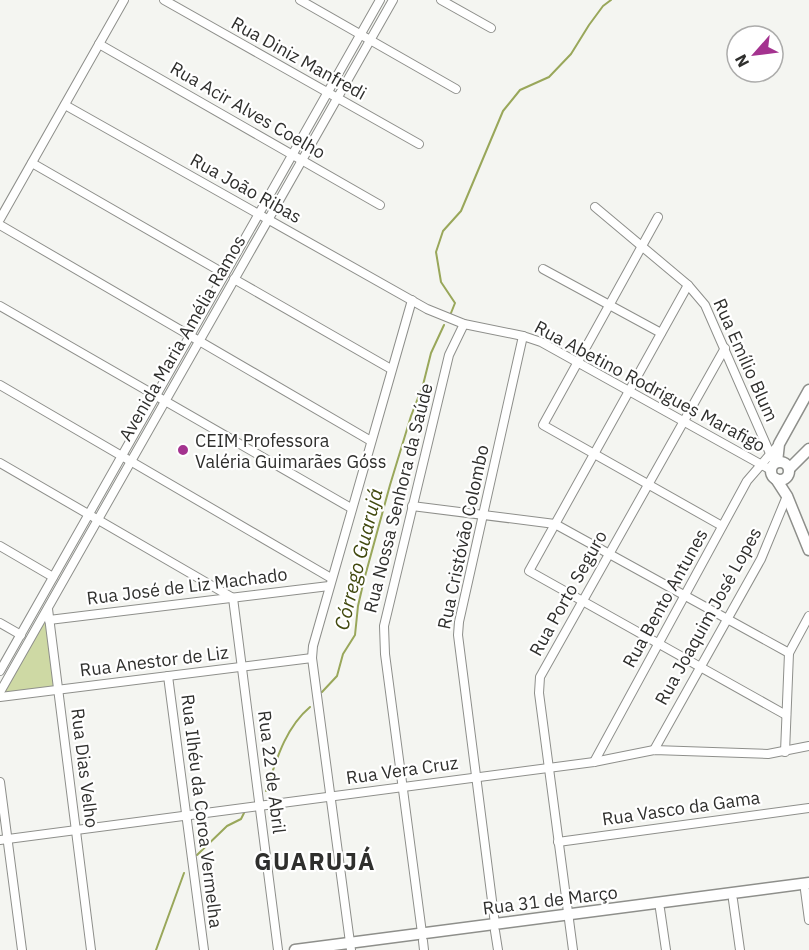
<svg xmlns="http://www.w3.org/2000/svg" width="809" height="950" font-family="'IBM Plex Sans',sans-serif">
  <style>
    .green { fill: #ced9a4 }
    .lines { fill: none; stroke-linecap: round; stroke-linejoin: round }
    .stream { stroke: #99a75a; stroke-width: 2 }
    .minor-casing { stroke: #8e8f8b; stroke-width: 10 }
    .major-casing { stroke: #8e8f8b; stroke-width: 13 }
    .minor { stroke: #fff; stroke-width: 8 }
    .major { stroke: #fff; stroke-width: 10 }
    .poi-dot { fill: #a4338f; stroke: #fff; stroke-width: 2 }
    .labels { text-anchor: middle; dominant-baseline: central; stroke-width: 4.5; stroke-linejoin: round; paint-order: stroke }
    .street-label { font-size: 18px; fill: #2f2f2d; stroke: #fff }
    .poi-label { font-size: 18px; fill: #2f2f2d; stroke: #fff; text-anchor: start }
    .water-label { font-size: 20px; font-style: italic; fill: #41490e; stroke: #fff }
    .district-label { font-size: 24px; font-weight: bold; letter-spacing: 1.5px; fill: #2f2f2d; stroke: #fff }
  </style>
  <rect width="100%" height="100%" fill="#f4f5f1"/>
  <path class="green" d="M48 609 58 690 0 697Z"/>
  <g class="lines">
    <g class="stream">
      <path d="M451 313 455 303 441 282 436 252 443 231 461 211 503 111 520 90 549 77 571 54 589 25 603 6 611 0"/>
      <path d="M322 692 337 676 343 654 355 635 358 606 364 580 390 485 411 416 423 385 431 353 444 325"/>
      <path d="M266 791C276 761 285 728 310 707"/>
      <path d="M197 855 227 826 241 819 244 813"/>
      <path d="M156 950 184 873"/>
    </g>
    <defs>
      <g id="minor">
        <path d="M164 0 419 144"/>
        <path d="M300 0 456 89"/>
        <path d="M441 0 491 28"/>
        <path d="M99 44 380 205"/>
        <path d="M65 105 427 309 464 324 523 336 541 342 771 470"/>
        <path d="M32 163 225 274"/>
        <path d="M595 207 688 285 705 305 772 458"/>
        <path d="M658 217 543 425 722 526"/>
        <path d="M0 219 124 0"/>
        <path d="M0 225 371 441"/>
        <path d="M543 269 661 333"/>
        <path d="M234 279 391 369"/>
        <path d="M688 285 529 571 786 715"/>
        <path d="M0 306 351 508"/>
        <path d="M0 385 331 578"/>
        <path d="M0 463 233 598 278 950"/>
        <path d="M412 506 555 524 789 653"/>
        <path d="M0 546 53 577"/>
        <path d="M48 609 91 950"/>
        <path d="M49 620 329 586"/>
        <path d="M0 623 21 635"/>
        <path d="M0 671 380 0"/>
        <path d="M168 676 204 950"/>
        <path d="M0 692 393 0"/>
        <path d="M0 697 312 658"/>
        <path d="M654 750 761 559 787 496"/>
        <path d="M785 752 789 653 809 616"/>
        <path d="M594 762 747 481 779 444"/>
        <path d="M0 782 22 950"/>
        <path d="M0 840 594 762 654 750 768 754 809 746"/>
        <path d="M558 842 809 808"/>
        <path d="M805 890 809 920"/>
        <path d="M733 900 740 950"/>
        <path d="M660 909 666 950"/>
        <path d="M495 924 458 635 459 622 523 336"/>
        <path d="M495 931 498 950"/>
        <path d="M422 933 385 654 384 626 449 355 464 324"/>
        <path d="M423 941 424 950"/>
        <path d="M351 950 312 658 313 646 412 300"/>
        <path d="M573 950 539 693 540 677 725 348"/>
      </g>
      <g id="major">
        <path d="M777 462 779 444 809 390"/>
        <circle cx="780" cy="471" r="9"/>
        <path d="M789 469 809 449"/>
        <path d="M776 479 787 496 809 550"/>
        <path d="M295 950 809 883"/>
      </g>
    </defs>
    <use href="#minor" class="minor-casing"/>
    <use href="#major" class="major-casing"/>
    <use href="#minor" class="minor"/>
    <use href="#major" class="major"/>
  </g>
  <circle class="poi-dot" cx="183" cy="450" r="6"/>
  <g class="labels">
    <g class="street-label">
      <text transform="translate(299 58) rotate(29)">Rua Diniz Manfredi</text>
      <text transform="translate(248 110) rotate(30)">Rua Acir Alves Coelho</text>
      <text transform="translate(246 188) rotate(29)">Rua João Ribas</text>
      <text transform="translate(182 338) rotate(-60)">Avenida Maria Amélia Ramos</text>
      <text transform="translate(746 360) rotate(66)">Rua Emílio Blum</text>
      <text transform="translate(650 386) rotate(28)">Rua Abetino Rodrigues Marafigo</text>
      <text transform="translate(398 498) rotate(-76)">Rua Nossa Senhora da Saúde</text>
      <text transform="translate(463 537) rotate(-78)">Rua Cristóvão Colombo</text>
      <text transform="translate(187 586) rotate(-7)">Rua José de Liz Machado</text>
      <text transform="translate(568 593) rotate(-61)">Rua Porto Seguro</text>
      <text transform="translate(665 598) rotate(-61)">Rua Bento Antunes</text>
      <text transform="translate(708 616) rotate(-61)">Rua Joaquim José Lopes</text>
      <text transform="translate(154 661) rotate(-7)">Rua Anestor de Liz</text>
      <text transform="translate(85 768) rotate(83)">Rua Dias Velho</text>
      <text transform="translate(402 770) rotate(-8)">Rua Vera Cruz</text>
      <text transform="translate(272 772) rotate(83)">Rua 22 de Abril</text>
      <text transform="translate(681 808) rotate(-8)">Rua Vasco da Gama</text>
      <text transform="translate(202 811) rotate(83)">Rua Ilhéu da Coroa Vermelha</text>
      <text transform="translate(550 900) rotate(-7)">Rua 31 de Março</text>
    </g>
    <g class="poi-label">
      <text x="195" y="440">CEIM Professora<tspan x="195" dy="21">Valéria Guimarães Góss</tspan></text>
    </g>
    <g class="water-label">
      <text transform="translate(358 559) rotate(-76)">Córrego Guarujá</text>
    </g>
    <g class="district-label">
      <text x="315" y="861">GUARUJÁ</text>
    </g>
  </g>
  <g transform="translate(755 54) rotate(242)"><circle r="28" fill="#ffffff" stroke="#acacab" stroke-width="1.5"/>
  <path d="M0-4.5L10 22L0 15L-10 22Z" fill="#a4338f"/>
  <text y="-9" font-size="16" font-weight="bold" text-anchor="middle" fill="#2f2f2d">N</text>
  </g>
</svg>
